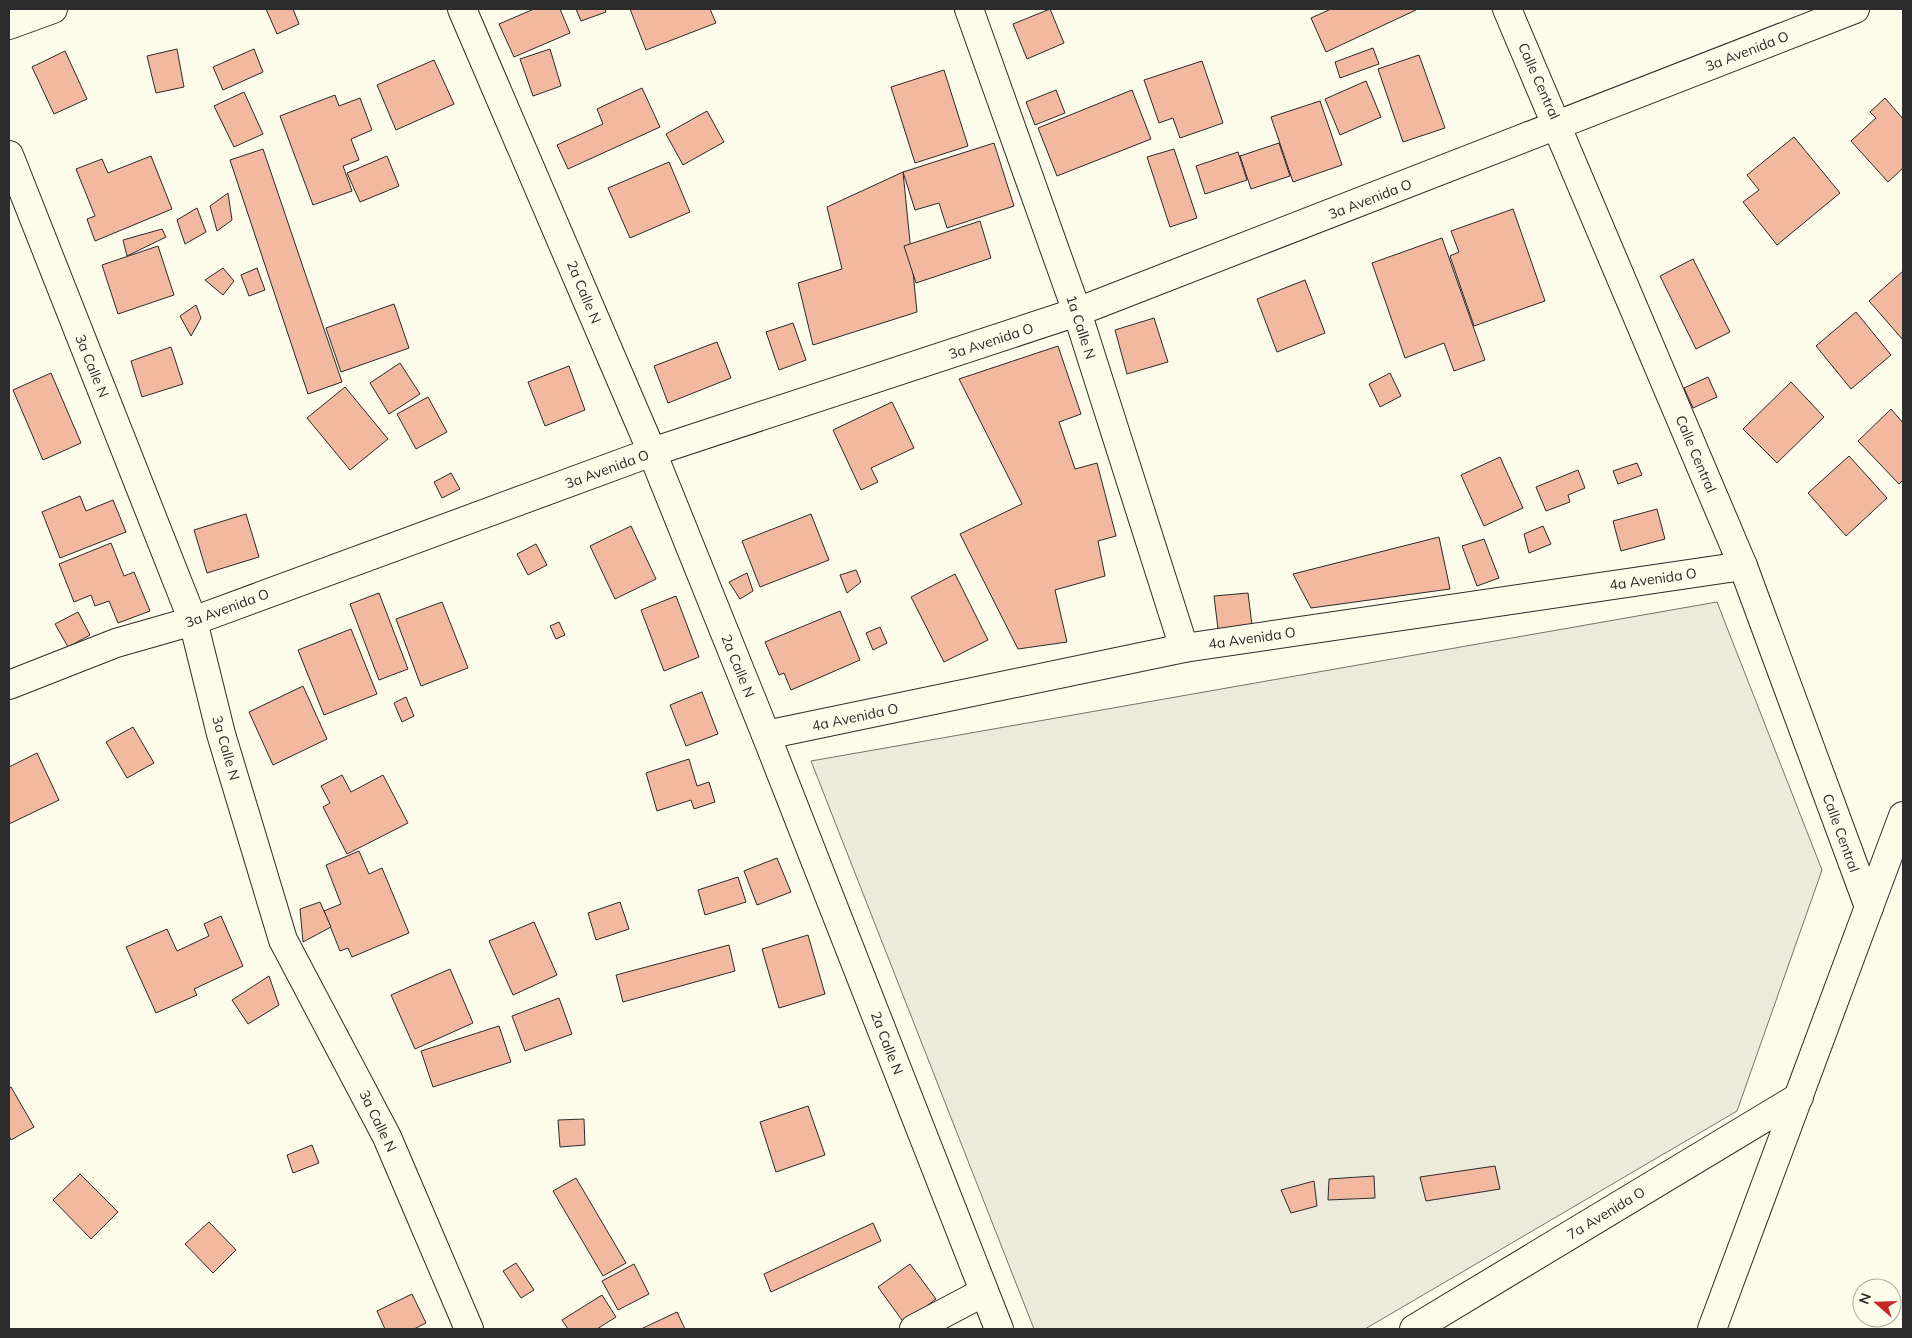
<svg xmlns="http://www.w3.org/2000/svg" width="1912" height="1338" font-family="Mulish,sans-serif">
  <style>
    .green { fill: #ecebdb; stroke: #74746e }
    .building { fill: #f2b8a0; stroke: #2b2b2b }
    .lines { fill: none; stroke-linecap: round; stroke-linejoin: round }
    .minor-casing { stroke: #2b2b2b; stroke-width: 30 }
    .tertiary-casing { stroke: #2b2b2b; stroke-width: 30 }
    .minor { stroke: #fdfbea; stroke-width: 28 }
    .tertiary { stroke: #fdfbea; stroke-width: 28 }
    .labels { text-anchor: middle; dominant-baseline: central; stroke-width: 4; stroke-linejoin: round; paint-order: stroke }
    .street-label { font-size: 14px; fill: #2b2b2b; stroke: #fdfbea }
  </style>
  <rect width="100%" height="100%" fill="#fdfbea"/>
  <path class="green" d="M1717 602 1822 870 1737 1111 1365 1329H1034L811 761Z"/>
  <g class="building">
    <path d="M266 9H293L299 24 277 34Z"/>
    <path d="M534 9H560L570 33 514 57 499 24Z"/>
    <path d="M576 9H605L606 12 581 21Z"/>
    <path d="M630 9H710L716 23 646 50Z"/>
    <path d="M1050 9 1064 43 1027 59 1013 24Z"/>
    <path d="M1331 9H1415L1416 10 1326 52 1311 18Z"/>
    <path d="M1373 48 1379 64 1340 78 1335 62Z"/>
    <path d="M177 49 184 87 156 93 147 56Z"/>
    <path d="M254 49 263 72 223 90 213 67Z"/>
    <path d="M550 49 561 86 533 96 520 59Z"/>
    <path d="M65 51 87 99 54 114 32 67Z"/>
    <path d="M1419 55 1445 128 1403 142 1378 69Z"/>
    <path d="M434 60 454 104 396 130 377 85Z"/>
    <path d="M1202 61 1223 123 1180 138 1173 118 1159 123 1144 80Z"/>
    <path d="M944 70 968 146 915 163 891 87Z"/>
    <path d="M1366 81 1381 117 1340 135 1325 99Z"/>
    <path d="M642 88 660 127 568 169 557 145 603 124 597 109Z"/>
    <path d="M1056 90 1065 113 1035 125 1026 102Z"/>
    <path d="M1132 90 1151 139 1057 176 1038 128Z"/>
    <path d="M244 92 263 134 234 147 214 106Z"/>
    <path d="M335 95 339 106 360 98 372 130 351 139 359 160 343 166 352 191 313 205 280 116Z"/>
    <path d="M1885 98 1903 119V168L1888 182 1851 141 1876 118 1870 112Z"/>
    <path d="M1320 101 1342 165 1293 182 1271 117Z"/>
    <path d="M707 111 724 142 683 165 666 134Z"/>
    <path d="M1794 137 1840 193 1777 245 1743 202 1759 190 1747 175Z"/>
    <path d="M994 143 1014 206 947 228 939 203 915 210 903 172Z"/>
    <path d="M1279 143 1290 176 1251 189 1240 156Z"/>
    <path d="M263 149 342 382 308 394 230 160Z"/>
    <path d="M1174 149 1197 218 1170 227 1147 157Z"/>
    <path d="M1238 152 1247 180 1205 194 1196 166Z"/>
    <path d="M151 156 172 209 95 241 87 219 95 216 76 169 102 159 108 173Z"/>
    <path d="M387 156 399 186 360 202 347 173Z"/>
    <path d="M669 162 690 212 630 238 608 188Z"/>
    <path d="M903 172 917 312 813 345 798 283 842 269 827 207Z"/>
    <path d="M228 193 232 220 217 231 210 206Z"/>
    <path d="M197 208 206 232 185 244 177 220Z"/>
    <path d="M1513 209 1545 301 1474 326 1450 256 1459 252 1451 231Z"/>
    <path d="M980 221 991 258 916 283 904 246Z"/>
    <path d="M162 229 166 237 127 256 123 240Z"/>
    <path d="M1442 238 1485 360 1454 371 1444 343 1405 358 1372 263Z"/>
    <path d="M158 246 174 295 118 314 102 265Z"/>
    <path d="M1693 259 1730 332 1696 349 1660 276Z"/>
    <path d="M223 268 234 281 223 295 205 280Z"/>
    <path d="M257 268 265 290 249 296 241 275Z"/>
    <path d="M1903 271V340L1869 301Z"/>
    <path d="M1305 280 1325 333 1277 352 1257 299Z"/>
    <path d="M394 304 409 348 341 372 326 328Z"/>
    <path d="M196 305 201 318 191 336 180 316Z"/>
    <path d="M1856 312 1891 355 1851 389 1816 346Z"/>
    <path d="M1154 318 1168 362 1127 374 1115 330Z"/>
    <path d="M793 323 806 360 779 370 766 332Z"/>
    <path d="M717 342 731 378 668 403 654 366Z"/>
    <path d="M1058 346 1081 414 1059 422 1075 469 1097 463 1116 536 1098 541 1105 576 1055 590 1067 642 1018 649 960 534 1022 504 959 379Z"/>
    <path d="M171 347 183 384 142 397 131 361Z"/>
    <path d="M400 363 420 394 389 414 370 383Z"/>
    <path d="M569 366 585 410 545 426 528 382Z"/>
    <path d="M51 373 81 443 43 460 13 390Z"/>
    <path d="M1390 373 1401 396 1380 407 1369 384Z"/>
    <path d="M1708 377 1717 397 1693 408 1684 388Z"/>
    <path d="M1791 382 1824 417 1777 463 1743 429Z"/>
    <path d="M345 387 388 439 350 470 307 418Z"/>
    <path d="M428 397 447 432 416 449 397 414Z"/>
    <path d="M892 402 914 448 871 468 878 482 861 490 833 430Z"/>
    <path d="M1891 409 1903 423V480L1899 484 1858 441Z"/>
    <path d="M1849 456 1887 498 1846 536 1808 493Z"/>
    <path d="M1500 457 1523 508 1484 526 1461 475Z"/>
    <path d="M1637 463 1642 475 1618 484 1613 471Z"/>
    <path d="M1578 470 1585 488 1568 495 1570 502 1546 511 1536 487Z"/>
    <path d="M451 473 460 489 442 498 434 482Z"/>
    <path d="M80 496 86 511 113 500 126 532 60 558 42 512Z"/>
    <path d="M1657 509 1665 539 1621 551 1613 521Z"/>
    <path d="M246 514 259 557 207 573 194 530Z"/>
    <path d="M811 514 829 560 760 587 742 541Z"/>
    <path d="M631 526 656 579 615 599 590 546Z"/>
    <path d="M1543 526 1551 544 1529 553 1524 534Z"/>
    <path d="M1439 537 1450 589 1311 608 1293 574Z"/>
    <path d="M1484 539 1499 578 1477 586 1462 546Z"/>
    <path d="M111 543 124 576 134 572 150 611 118 623 109 601 95 606 91 595 74 602 59 564Z"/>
    <path d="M536 544 547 565 528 575 517 554Z"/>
    <path d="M856 570 861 582 847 593 840 575Z"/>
    <path d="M747 573 753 591 740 599 729 582Z"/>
    <path d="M955 574 988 640 944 662 911 597Z"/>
    <path d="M379 593 408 669 379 680 350 604Z"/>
    <path d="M1248 593 1252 625 1218 629 1214 596Z"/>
    <path d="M676 596 699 657 664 671 641 610Z"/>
    <path d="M442 602 468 668 421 686 396 619Z"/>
    <path d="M840 611 860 660 791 690 784 673 779 675 765 642Z"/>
    <path d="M78 612 90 635 68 647 55 624Z"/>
    <path d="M559 622 565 635 556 639 550 626Z"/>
    <path d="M880 627 887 643 873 650 866 633Z"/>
    <path d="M351 629 377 694 324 715 298 650Z"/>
    <path d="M303 686 327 739 273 765 249 712Z"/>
    <path d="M702 692 718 734 686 746 670 705Z"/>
    <path d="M406 697 414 716 402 722 394 703Z"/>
    <path d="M133 727 154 763 127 778 106 742Z"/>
    <path d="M37 753 59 800 9 824V767Z"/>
    <path d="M689 759 697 786 709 782 715 802 694 809 691 800 657 811 646 773Z"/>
    <path d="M342 775 351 792 383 775 408 823 347 854 323 807 330 803 321 786Z"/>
    <path d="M359 851 369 874 382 868 409 933 352 957 348 948 340 951 324 911 341 904 326 865Z"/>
    <path d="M777 858 791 892 757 905 744 871Z"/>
    <path d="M738 877 746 902 705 915 698 890Z"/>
    <path d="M320 902 331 927 303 942 300 909Z"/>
    <path d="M620 902 629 929 596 940 588 913Z"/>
    <path d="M221 916 243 966 194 989 197 995 156 1013 126 947 167 929 177 951 209 936 204 924Z"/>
    <path d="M534 922 557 975 513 995 489 941Z"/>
    <path d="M808 935 825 994 779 1008 762 949Z"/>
    <path d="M729 945 735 971 623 1002 616 975Z"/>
    <path d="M450 969 473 1023 415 1049 391 995Z"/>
    <path d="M269 976 279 1005 248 1024 232 1000Z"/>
    <path d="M559 998 572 1034 525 1051 512 1016Z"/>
    <path d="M499 1026 511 1062 433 1087 421 1051Z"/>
    <path d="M11 1087 34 1127 11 1140 9 1136V1088Z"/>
    <path d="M808 1106 825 1155 776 1172 760 1122Z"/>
    <path d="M584 1119 585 1145 560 1147 558 1120Z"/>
    <path d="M312 1145 319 1163 293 1173 287 1155Z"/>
    <path d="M1495 1166 1500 1189 1426 1201 1420 1177Z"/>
    <path d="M80 1174 118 1212 91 1239 53 1200Z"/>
    <path d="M1374 1176 1375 1198 1328 1200 1329 1179Z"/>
    <path d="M576 1178 626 1263 603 1276 553 1191Z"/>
    <path d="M1314 1181 1317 1206 1291 1213 1281 1190Z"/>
    <path d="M209 1222 236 1250 213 1273 185 1244Z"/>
    <path d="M873 1223 881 1241 771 1292 764 1274Z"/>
    <path d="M516 1263 534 1290 521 1298 503 1271Z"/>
    <path d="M634 1264 649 1294 618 1310 602 1281Z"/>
    <path d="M910 1264 936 1299 904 1323 878 1287Z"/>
    <path d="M412 1294 426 1323 414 1329H385L377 1311Z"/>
    <path d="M602 1295 616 1317 597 1329H568L562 1320Z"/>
    <path d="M677 1312 685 1329H641Z"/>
  </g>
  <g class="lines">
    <defs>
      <g id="minor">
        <path d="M462 9 652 452 766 735 999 1329"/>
        <path d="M969 9 1077 312 1184 648"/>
        <path d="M9 25 53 9"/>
        <path d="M9 155 193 621 221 734 283 940 387 1137 469 1329"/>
        <path d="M9 685 116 643 193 621 652 452 1077 312 1855 9"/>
        <path d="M766 735 1184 648 1743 566"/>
        <path d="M914 1329 984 1292"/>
        <path d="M1414 1329 1799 1097"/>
        <path d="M1712 1329 1869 907"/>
      </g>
      <g id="tertiary">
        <path d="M1507 9 1743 566 1869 907"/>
        <path d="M1869 907 1903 816"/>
      </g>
    </defs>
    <use href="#minor" class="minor-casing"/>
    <use href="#tertiary" class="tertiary-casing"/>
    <use href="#minor" class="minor"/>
    <use href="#tertiary" class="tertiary"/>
  </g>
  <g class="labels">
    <g class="street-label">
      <text transform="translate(1747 51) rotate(-21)">3a Avenida O</text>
      <text transform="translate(1539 81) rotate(66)">Calle Central</text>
      <text transform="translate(1370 199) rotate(-21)">3a Avenida O</text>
      <text transform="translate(584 292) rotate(67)">2a Calle N</text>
      <text transform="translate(1081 327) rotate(72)">1a Calle N</text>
      <text transform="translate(991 341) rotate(-18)">3a Avenida O</text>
      <text transform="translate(92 366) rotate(68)">3a Calle N</text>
      <text transform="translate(1696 454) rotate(67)">Calle Central</text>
      <text transform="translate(607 469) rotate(-20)">3a Avenida O</text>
      <text transform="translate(1653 579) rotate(-8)">4a Avenida O</text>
      <text transform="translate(227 608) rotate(-20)">3a Avenida O</text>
      <text transform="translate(1252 638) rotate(-8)">4a Avenida O</text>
      <text transform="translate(738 666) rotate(68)">2a Calle N</text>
      <text transform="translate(855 717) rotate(-12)">4a Avenida O</text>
      <text transform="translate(226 748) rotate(74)">3a Calle N</text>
      <text transform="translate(1841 833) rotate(70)">Calle Central</text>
      <text transform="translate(887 1043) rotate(69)">2a Calle N</text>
      <text transform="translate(378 1121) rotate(64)">3a Calle N</text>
      <text transform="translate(1606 1213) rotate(-31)">7a Avenida O</text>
    </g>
  </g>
  <rect width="1912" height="1338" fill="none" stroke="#2b2b2b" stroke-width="20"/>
  <g transform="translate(1877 1303) rotate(290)"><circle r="24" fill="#fdfbea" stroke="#a9a89e"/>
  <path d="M0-4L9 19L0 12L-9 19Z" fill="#c62828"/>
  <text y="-8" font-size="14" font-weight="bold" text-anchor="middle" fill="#2b2b2b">N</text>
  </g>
</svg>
